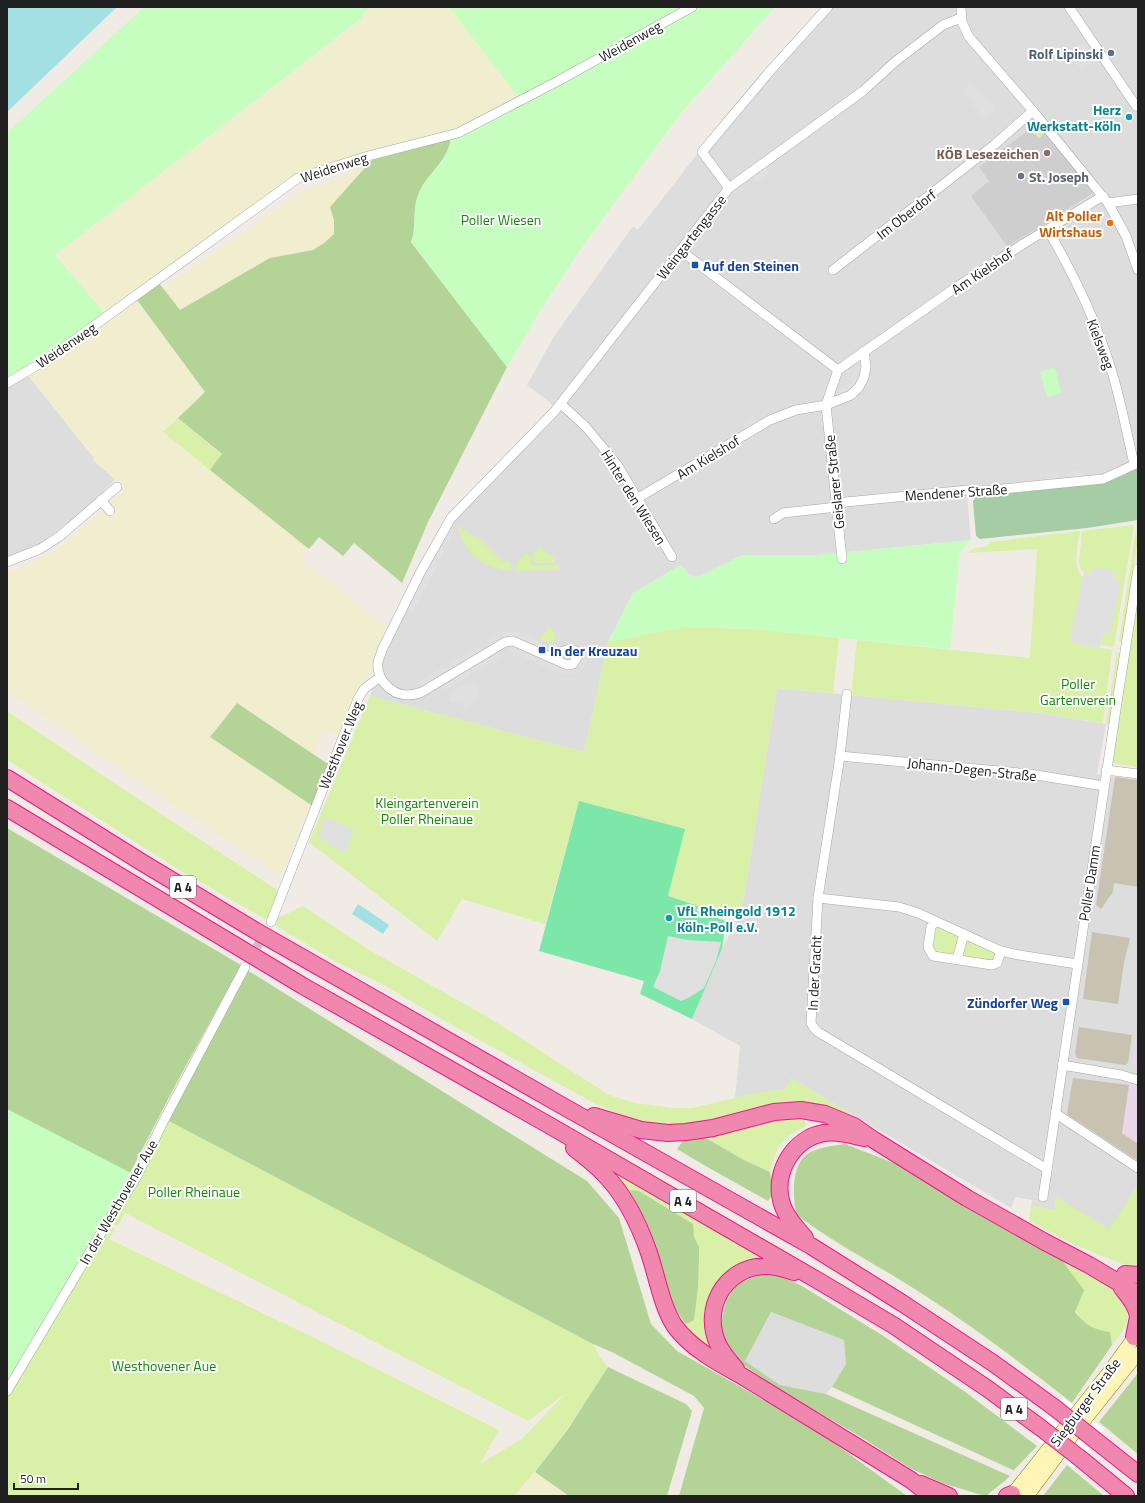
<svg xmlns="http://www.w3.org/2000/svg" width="1145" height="1503" font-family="'Titillium Web',sans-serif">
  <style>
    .residential { fill: #dedddd }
    .industrial { fill: #ebd7eb }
    .religious { fill: #cecece }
    .construction { fill: #c7c3b0 }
    .farmland { fill: #f1eed0 }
    .grass { fill: #d8f0a7 }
    .forest { fill: #b4d497 }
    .cemetery { fill: #a6cca5 }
    .park { fill: #c6fec0 }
    .pitch { fill: #7de7aa }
    .parking { fill: #e0e0e0 }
    .water { fill: #a2e0e3 }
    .pier { fill: #fff }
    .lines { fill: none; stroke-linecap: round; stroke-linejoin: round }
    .street-tunnel { stroke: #c7c2be; stroke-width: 9; stroke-dasharray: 9 4.5; stroke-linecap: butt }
    .street-casing { stroke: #a7a7a7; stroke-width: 10 }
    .secondary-casing { stroke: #7e7400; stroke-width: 14 }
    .highway-casing { stroke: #eb1787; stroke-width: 18 }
    .street { stroke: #fff; stroke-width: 9 }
    .secondary { stroke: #fff5b6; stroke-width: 13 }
    .highway { stroke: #ef87ae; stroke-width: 16 }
    .highway-bridge-casing { stroke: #eb1787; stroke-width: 18; stroke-linecap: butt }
    .highway-bridge { stroke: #ef87ae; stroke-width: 16 }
    .service-dot { fill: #5c6f8a; stroke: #fff; stroke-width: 1.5 }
    .culture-dot { fill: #0f9aa8; stroke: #fff; stroke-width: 1.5 }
    .education-dot { fill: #8d6e63; stroke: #fff; stroke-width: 1.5 }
    .worship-dot { fill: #6b7280; stroke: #fff; stroke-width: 1.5 }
    .food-dot { fill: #e8710a; stroke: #fff; stroke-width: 1.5 }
    .transit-dot { fill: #1a4fb4; stroke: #fff; stroke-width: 1.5 }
    .labels { text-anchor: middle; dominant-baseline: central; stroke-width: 4; stroke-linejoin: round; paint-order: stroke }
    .shield { fill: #fff; stroke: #636363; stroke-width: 1 }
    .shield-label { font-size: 13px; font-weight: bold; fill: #202020 }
    .street-label { font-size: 14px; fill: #202020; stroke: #fff }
    .service-label { font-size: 14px; font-weight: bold; fill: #4e5e75; stroke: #fff; text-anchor: end }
    .culture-label { font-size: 14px; font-weight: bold; fill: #0d838f; stroke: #fff; text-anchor: end }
    .education-label { font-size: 14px; font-weight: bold; fill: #785e54; stroke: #fff; text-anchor: end }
    .worship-label { font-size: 14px; font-weight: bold; fill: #5b616d; stroke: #fff; text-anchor: start }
    .food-label { font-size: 14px; font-weight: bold; fill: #c56008; stroke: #fff; text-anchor: end }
    .park-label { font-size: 14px; fill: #108a02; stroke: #fff }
    .transit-label { font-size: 14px; font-weight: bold; fill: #164399; stroke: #fff; text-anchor: start }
  </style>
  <rect width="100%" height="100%" fill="#f1ebe6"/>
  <g class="residential">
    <path d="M833 7H1138V453L1132 454 1129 465 1104 474 1085 476 1082 475V476L995 485 967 496 971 540 817 555H786L720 566 698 577 689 575 681 565 633 593 608 642 584 752 370 696 376 677 410 597 463 501 553 405 527 385 553 338 633 226 638 230 698 153 708 147Z"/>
    <path d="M27 374 94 458 93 460 115 479 91 506 39 544 7 558V386Z"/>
    <path d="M777 688 1039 713 1106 724 1097 774 1138 780V1185L1109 1230 1056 1197 1054 1210 1031 1206 1032 1200 1016 1197 1011 1208 791 1078 785 1089 735 1098 740 1046 692 1019 722 949 739 917 745 891Z"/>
    <path d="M771 1312 844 1340 846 1364 832 1387 826 1394 780 1385 745 1361Z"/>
  </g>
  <g class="industrial">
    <path d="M1138 1021V1067L1133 1066 1132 1064Z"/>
    <path d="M1129 1085 1138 1090V1144L1122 1133Z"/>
  </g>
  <path class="religious" d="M1030 129 1039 138 1045 132 1093 193 1045 224 1007 246 971 196 989 181 979 167Z"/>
  <g class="construction">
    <path d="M1115 777 1138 780V887L1114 883 1113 892 1101 909 1096 905Z"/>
    <path d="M1092 932 1130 938 1124 963 1118 1004 1083 999Z"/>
    <path d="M1079 1027 1132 1035 1128 1063 1125 1065 1077 1058 1075 1053Z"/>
    <path d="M1073 1078 1129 1085 1122 1133 1138 1144V1161L1068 1115 1067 1113Z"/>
  </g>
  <g class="farmland">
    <path d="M371 7H449L519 98 453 133 295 177 105 314 54 255 363 18 361 15Z"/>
    <path d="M372 160 330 207 334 220V234L324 243 313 250 270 258 180 310 163 288 304 190 344 176 362 162Z"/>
    <path d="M137 300 205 392 163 432 309 549 301 559 387 627 374 653 373 665 366 680 360 687 340 737 324 730 313 754 237 703 210 737 310 804 281 875 189 816 7 691V572L22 568 54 550 105 509 125 488 93 460 94 458 27 374Z"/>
    <path d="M535 1472 569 1496H514Z"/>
  </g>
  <g class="grass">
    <path d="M1037 124 1045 132 1039 138 1028 127 1030 125Z"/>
    <path d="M178 418 222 455 210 470 163 432Z"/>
    <path d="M458 525 472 536H476L504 563 507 560 512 564 510 571C479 566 466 555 457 526Z"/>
    <path d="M1134 525 1114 647 1101 645 1103 633 1110 634 1115 573 1093 567 1091 574 1081 570 1079 562 1082 531Z"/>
    <path d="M1080 531C1078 545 1071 567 1083 577L1072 643 1112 650 1103 723 1039 713 851 695 857 640 1030 658 1037 549 967 553 973 549 987 546 990 542Z"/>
    <path d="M1135 535 1138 536V540L1122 641 1119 642Z"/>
    <path d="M539 547 546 553 548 552 556 560 554 563H534L533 553Z"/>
    <path d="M525 553H527L531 556V566L559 565V570L517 571 516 564Z"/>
    <path d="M1138 591V767L1115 764 1112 760Z"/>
    <path d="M550 627 557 638 549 643 541 639 540 637Z"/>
    <path d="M683 627 752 629 839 638 833 693 777 688 745 891 739 917 698 906 668 896 579 801 545 924 462 899 437 941 309 842 370 696 584 752 608 642Z"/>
    <path d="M1117 651 1119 653V657L1109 724H1106Z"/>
    <path d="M7 711 108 779 279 891 267 920 181 871 7 760Z"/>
    <path d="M303 906 371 951 491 1019 609 1095 635 1103 673 1108H692L760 1092 785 1089 791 1078 850 1113 845 1115 720 1119 674 1126 651 1124 627 1118 592 1102 436 1016 384 985 335 961 273 924 275 919C285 916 293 910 303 906Z"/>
    <path d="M940 927 959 937 954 954 953 955 936 952C931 945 929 930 940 927Z"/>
    <path d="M968 941H973L994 951 996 954 993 960 965 957 963 953 966 942Z"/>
    <path d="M780 1117 804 1118 806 1125C801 1130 795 1131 790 1135 778 1143 773 1159 770 1172L744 1160 704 1137Z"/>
    <path d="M167 1120 593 1344 599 1356 608 1367C579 1412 550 1456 514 1496H7V1395L110 1226 115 1229 109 1239 308 1335 499 1430 480 1464 523 1438 565 1394 528 1421 125 1213 118 1226 112 1223Z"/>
    <path d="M614 1173 711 1226 764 1258 711 1297 724 1358 690 1334 670 1304 634 1203Z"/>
    <path d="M1138 1185V1270L1077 1246 1029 1221 1031 1206 1054 1210 1056 1197 1109 1229Z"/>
    <path d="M1061 1259 1118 1292 1132 1308 1127 1310C1131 1324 1120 1334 1112 1345L1110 1332C1105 1331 1099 1331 1094 1329 1071 1320 1067 1280 1061 1259Z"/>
  </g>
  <g class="forest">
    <path d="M451 139C446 164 428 172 419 193 412 209 417 226 411 242L507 367 428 522 402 583 354 543 343 556 319 537 309 549 210 470 222 454 178 418 205 392 137 300 159 283 180 310 270 258 313 250 324 243 334 234V220L330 207 372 160Z"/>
    <path d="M237 703 331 766 314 807 210 737Z"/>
    <path d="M7 828 241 965 176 1084 130 1173 7 1158Z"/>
    <path d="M247 970 587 1181 619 1218 651 1324 677 1351 815 1429 907 1496H679L704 1408 694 1396 612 1352 593 1344 167 1120Z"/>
    <path d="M704 1137 744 1160 770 1172 773 1193 768 1201 702 1164 677 1149 684 1139Z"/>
    <path d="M845 1144 904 1167 1061 1259 1084 1290 1075 1312C1087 1326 1092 1329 1110 1332L1112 1345 1072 1403C1025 1366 978 1330 927 1297 884 1268 837 1246 796 1214 793 1197 791 1167 806 1155 817 1147 832 1146 845 1144Z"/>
    <path d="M630 1190 639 1191 693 1224 694 1237 699 1247V1259L698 1287 694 1320 686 1324 671 1303 647 1225Z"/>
    <path d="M762 1274 780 1276 802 1286 882 1335 964 1391 1037 1446 1013 1471V1470L832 1387 846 1364 844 1340 771 1312 745 1361 780 1385 826 1394 1010 1476C1004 1483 991 1490 987 1496L978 1494 942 1483 910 1468 856 1434 778 1389 739 1362 726 1343 721 1324 726 1301 737 1284Z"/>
    <path d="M608 1367 686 1404 692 1411 667 1496H569L535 1472 568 1429Z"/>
    <path d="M1138 1373V1454L1099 1422Z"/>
    <path d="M1067 1465 1104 1496H1043Z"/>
  </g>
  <path class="cemetery" d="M1138 466V520L1087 528 980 539 976 536 973 501 976 497 1104 483 1124 475Z"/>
  <g class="park">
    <path d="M144 7H371L361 15 363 17 55 255 105 314 44 359 7 380V133Z"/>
    <path d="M449 7H775L681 113 584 244 543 306 507 367 411 242C418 226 411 210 419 193 428 172 446 165 451 139L519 98Z"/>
    <path d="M1055 367 1061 393 1047 397 1040 372Z"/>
    <path d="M971 540 960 552 950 649 752 629 683 627 608 642 633 593 681 565 689 575 698 577 742 555H817Z"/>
    <path d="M7 1109 131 1173 59 1298 7 1384Z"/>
  </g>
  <path class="pitch" d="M579 801 685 829 668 896 698 906 697 911 726 921 722 949 692 1019 640 994 644 981 539 951Z"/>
  <g class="parking">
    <path d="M1084 40 1097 58 1081 69 1068 54Z"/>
    <path d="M970 83 996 108 985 119 961 91Z"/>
    <path d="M765 168 769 173 757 182 753 177Z"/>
    <path d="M1092 331 1100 351 1095 353 1087 333Z"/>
    <path d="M862 364 860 378 855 385 847 393 840 395 839 389 845 387 851 380 856 365Z"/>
    <path d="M753 416 756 422 746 428 742 422Z"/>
    <path d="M1081 470V476L1066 478 1065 472Z"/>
    <path d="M1058 473 1059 479 1045 480V474Z"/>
    <path d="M449 527 455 530 447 547 441 543Z"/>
    <path d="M439 546 445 549 413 613 407 610Z"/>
    <path d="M1093 567 1115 572 1114 579 1121 580 1110 635 1103 633 1100 648 1072 643 1070 638 1084 572 1091 574Z"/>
    <path d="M510 631 521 633 542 643 540 649 518 640 490 647 487 641 499 634Z"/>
    <path d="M584 643 588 652V657L586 665 583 669 578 665 581 660V654L578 647Z"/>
    <path d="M481 645 485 650 422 687 418 682Z"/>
    <path d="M510 645 538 657 536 663 510 651Z"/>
    <path d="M499 651 502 656 474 673 471 667Z"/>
    <path d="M541 658 576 667 580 672 571 675 562 674 538 664Z"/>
    <path d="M468 669 471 674 444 691 440 685Z"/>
    <path d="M471 682 481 692 467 708 461 703 450 702V695L465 684 467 686Z"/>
    <path d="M325 817 353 830 345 854 318 837Z"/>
    <path d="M668 936 688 940 721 942 716 961 704 988 690 997 681 1001 653 987 660 971Z"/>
  </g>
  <g class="water">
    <path d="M7 7H117L7 112Z"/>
    <path d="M358 904 389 925 383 934 352 914Z"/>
  </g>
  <path class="pier" d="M1064 1398 1104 1429 1074 1468 1033 1437Z"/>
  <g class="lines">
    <path class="street-tunnel" d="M250 959 271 922"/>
    <defs>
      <g id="street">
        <path d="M961 7 962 22 969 37 1033 111 1108 203 1126 236 1138 270"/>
        <path d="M1069 7 1136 106 1138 105"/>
        <path d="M729 188 702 152 770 71 828 7"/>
        <path d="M1108 203 1138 199"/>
        <path d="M1048 230C1074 275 1097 322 1112 372 1121 402 1127 434 1134 464"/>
        <path d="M680 250 838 370"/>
        <path d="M833 270 994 145 1033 111"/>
        <path d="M7 383 48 359 298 178 368 156 458 133 558 81 692 7"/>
        <path d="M561 404 586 427 618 466 672 557"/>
        <path d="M638 498 770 420 796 410 826 405 851 395 859 387 864 377 866 367 864 351"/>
        <path d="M101 500 110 511"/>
        <path d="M774 519 783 513 828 508 846 502 968 490H992L1103 479 1138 463"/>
        <path d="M842 559 826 405 838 370 955 288 1023 244 1103 196"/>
        <path d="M7 562 40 549 60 536 117 487"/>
        <path d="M547 656 570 649 576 651 578 656 573 664 567 665 513 641 505 642 422 692C417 694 412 695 406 695 390 694 376 678 378 662 379 658 381 654 382 650L420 573 451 518 554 412 729 188 863 91 896 61 943 25 961 18"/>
        <path d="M847 694 840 756 818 898 811 1023 814 1028 818 1032 1047 1169"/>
        <path d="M840 756 1030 774 1104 786"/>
        <path d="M1106 770 1138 774"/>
        <path d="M818 898 899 907 918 913 1001 951 1019 955 1077 964"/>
        <path d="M271 922 358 699 364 689 380 677"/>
        <path d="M935 922 931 927 928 947 933 956 992 965 997 963 1001 951"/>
        <path d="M957 959 964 934"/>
        <path d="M1062 1065 1121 1075 1138 1080"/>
        <path d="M1055 1113 1138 1168"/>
        <path d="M1043 1197 1118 696 1138 569"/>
        <path d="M7 1391 107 1223 137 1176 162 1124 245 967"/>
      </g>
      <g id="secondary">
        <path d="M1011 1496 1109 1372 1138 1332"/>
        <path d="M1027 1496 1071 1437 1138 1353"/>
      </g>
      <g id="highway">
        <path d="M7 778 143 863 256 931 568 1109 811 1246 902 1303 993 1363 1055 1408"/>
        <path d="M7 808 303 986 547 1124 817 1280 893 1325 988 1389 1041 1428"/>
        <path d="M594 1116 641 1130 668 1133 686 1132 713 1128 774 1112 801 1110 825 1114 854 1126 874 1140 967 1198 1045 1242 1089 1265 1138 1294"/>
        <path d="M574 1148C584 1156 595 1164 604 1174 626 1196 639 1224 649 1253 657 1276 661 1304 674 1325 690 1348 718 1363 742 1376L911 1480 931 1496"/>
        <path d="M805 1238C796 1227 784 1215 781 1200 774 1171 794 1138 824 1133 838 1131 851 1135 864 1138"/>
        <path d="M1125 1274 1138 1275"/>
        <path d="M1122 1288C1129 1297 1136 1305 1138 1316"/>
        <path d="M1134 1337 1138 1317"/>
        <path d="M736 1369C729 1361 722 1353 718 1344 702 1309 724 1268 764 1266 774 1265 784 1269 794 1272"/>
        <path d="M1095 1440 1138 1474"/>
        <path d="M1081 1459 1126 1496"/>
        <path d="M921 1484 949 1496"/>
        <path d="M1007 1496 1012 1494"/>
      </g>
    </defs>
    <use href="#street" class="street-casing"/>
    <use href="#secondary" class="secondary-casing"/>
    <use href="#highway" class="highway-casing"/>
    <use href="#street" class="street"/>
    <use href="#secondary" class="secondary"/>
    <use href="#highway" class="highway"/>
    <defs>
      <g id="highway-bridge">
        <path d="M1055 1408 1095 1440"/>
        <path d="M1041 1428 1081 1459"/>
      </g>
    </defs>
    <use href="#highway-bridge" class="highway-bridge-casing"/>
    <use href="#highway-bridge" class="highway-bridge"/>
  </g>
  <circle class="service-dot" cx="1111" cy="53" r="4"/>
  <g class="culture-dot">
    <circle cx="1129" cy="117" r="4"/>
    <circle cx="669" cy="918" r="4"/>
  </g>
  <circle class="education-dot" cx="1047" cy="153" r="4"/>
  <circle class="worship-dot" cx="1021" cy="176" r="4"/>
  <circle class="food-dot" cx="1110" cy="223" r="4"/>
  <g class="transit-dot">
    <rect x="691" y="261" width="8" height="8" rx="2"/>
    <rect x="538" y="646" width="8" height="8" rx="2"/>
    <rect x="1062" y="998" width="8" height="8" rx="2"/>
  </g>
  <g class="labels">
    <g class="shield">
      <rect x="170" y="876" width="26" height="22" rx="3"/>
      <rect x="670" y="1190" width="26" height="22" rx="3"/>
      <rect x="1001" y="1398" width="26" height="22" rx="3"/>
    </g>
    <g class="shield-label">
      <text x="183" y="887">A 4</text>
      <text x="683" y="1201">A 4</text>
      <text x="1014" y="1409">A 4</text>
    </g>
    <g class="street-label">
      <text transform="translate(630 41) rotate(-29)">Weidenweg</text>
      <text transform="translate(334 167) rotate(-18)">Weidenweg</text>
      <text transform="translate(906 214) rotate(-38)">Im Oberdorf</text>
      <text transform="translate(691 237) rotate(-52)">Weingartengasse</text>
      <text transform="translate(982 271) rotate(-34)">Am Kielshof</text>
      <text transform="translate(1101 344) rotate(69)">Kielsweg</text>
      <text transform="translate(66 345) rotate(-34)">Weidenweg</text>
      <text transform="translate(708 457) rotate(-31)">Am Kielshof</text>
      <text transform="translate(834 482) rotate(-96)">Geislarer Straße</text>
      <text transform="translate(956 492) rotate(-4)">Mendener Straße</text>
      <text transform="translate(634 497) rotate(58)">Hinter den Wiesen</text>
      <text transform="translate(340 745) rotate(-68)">Westhover Weg</text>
      <text transform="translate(972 769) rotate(6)">Johann-Degen-Straße</text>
      <text transform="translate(1089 883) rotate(-81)">Poller Damm</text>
      <text transform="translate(814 973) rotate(-87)">In der Gracht</text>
      <text transform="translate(118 1202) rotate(-60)">In der Westhovener Aue</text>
      <text transform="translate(1085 1402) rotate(-53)">Siegburger Straße</text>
    </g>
    <g class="service-label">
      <text x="1103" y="53">Rolf Lipinski</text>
    </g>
    <g class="culture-label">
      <text x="1121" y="109">Herz<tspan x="1121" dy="16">Werkstatt-Köln</tspan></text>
      <text x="677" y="910" text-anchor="start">VfL Rheingold 1912<tspan x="677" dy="16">Köln-Poll e.V.</tspan></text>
    </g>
    <g class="education-label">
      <text x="1039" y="153">KÖB Lesezeichen</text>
    </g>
    <g class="worship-label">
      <text x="1029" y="176">St. Joseph</text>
    </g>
    <g class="food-label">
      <text x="1102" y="215">Alt Poller<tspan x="1102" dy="16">Wirtshaus</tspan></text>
    </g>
    <g class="park-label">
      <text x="501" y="219">Poller Wiesen</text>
      <text x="1078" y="683">Poller<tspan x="1078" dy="16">Gartenverein</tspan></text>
      <text x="427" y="802">Kleingartenverein<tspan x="427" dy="16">Poller Rheinaue</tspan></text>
      <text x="194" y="1191">Poller Rheinaue</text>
      <text x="164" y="1365">Westhovener Aue</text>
    </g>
    <g class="transit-label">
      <text x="703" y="265">Auf den Steinen</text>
      <text x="550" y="650">In der Kreuzau</text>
      <text x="1058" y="1002" text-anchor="end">Zündorfer Weg</text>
    </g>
  </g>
  <rect width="1145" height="1503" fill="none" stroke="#202020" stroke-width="16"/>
  <path d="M14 1483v6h64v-6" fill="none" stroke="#202020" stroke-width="2"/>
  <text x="20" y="1483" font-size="12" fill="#202020" stroke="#ffffff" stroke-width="3" paint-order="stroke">50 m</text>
</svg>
